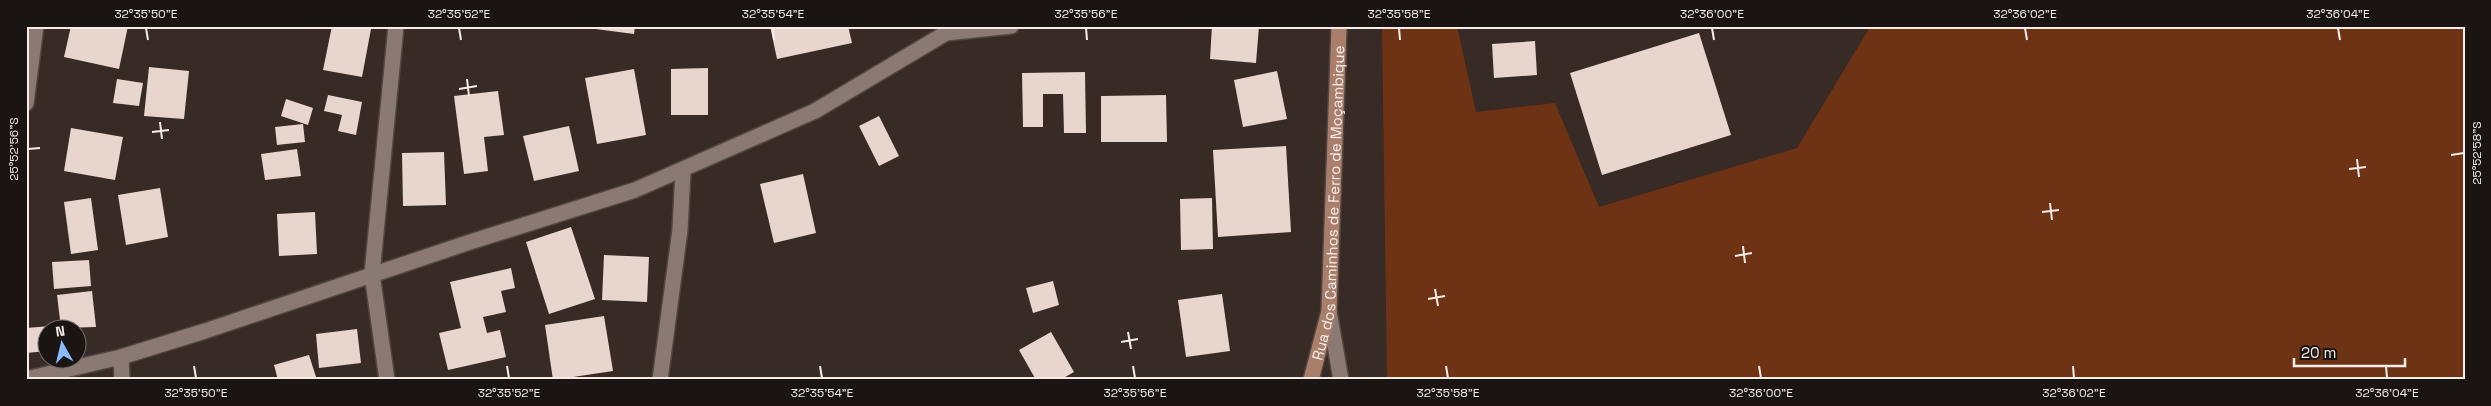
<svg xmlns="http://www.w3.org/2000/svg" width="2491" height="406" font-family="'Space Grotesk',sans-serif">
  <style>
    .green { fill: #6e3315 }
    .building { fill: #e8d6ce }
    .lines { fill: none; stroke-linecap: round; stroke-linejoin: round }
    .street-casing { stroke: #534742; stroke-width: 18 }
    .secondary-casing { stroke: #534742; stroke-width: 18 }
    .street { stroke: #8a7a73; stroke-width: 15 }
    .secondary { stroke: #a97f6c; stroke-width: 15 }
    .ticks { fill: none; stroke: #f6ede9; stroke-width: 2 }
    .labels { text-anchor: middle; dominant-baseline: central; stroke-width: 5; stroke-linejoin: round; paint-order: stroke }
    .street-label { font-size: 15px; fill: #f6ede9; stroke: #1a1412 }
    .neatline { fill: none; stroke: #f6ede9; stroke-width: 2 }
    .ticks-label { font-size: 12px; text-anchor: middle; fill: #f6ede9 }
  </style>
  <rect width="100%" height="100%" fill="#382a24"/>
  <path class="green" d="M1382 26H1457L1476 112 1555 103 1599 207 1797 148 1870 27 2465 26V380H1387Z"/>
  <g class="building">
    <path d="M71 26H128L119 69 64 57Z"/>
    <path d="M332 26H354L371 29 362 77 323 70Z"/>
    <path d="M588 26H635L634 34 588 28Z"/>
    <path d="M770 26H848L852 43 777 59Z"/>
    <path d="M1212 26H1259L1256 63 1210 59Z"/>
    <path d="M1699 33 1731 135 1602 175 1570 73Z"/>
    <path d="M1535 41 1537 75 1494 78 1492 44Z"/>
    <path d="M149 67 189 71 184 119 144 116Z"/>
    <path d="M708 68V115H671V69Z"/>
    <path d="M634 69 646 135 597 144 585 78Z"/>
    <path d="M1277 71 1287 119 1243 127 1234 80Z"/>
    <path d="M1085 72 1086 133H1064L1063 94H1043V127H1023L1022 73Z"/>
    <path d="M117 79 143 83 139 106 113 103Z"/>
    <path d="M498 91 504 135 484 137 488 171 464 174 454 96Z"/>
    <path d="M328 95 362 102 356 135 338 131 342 115 324 111Z"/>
    <path d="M1166 95 1167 142H1101V96Z"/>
    <path d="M286 99 313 108 308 125 281 116Z"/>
    <path d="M879 116 899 156 879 166 859 126Z"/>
    <path d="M303 124 305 142 277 145 275 127Z"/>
    <path d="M569 126 579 171 534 181 523 136Z"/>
    <path d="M71 128 123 137 115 180 64 171Z"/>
    <path d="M1286 146 1291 232 1218 237 1213 150Z"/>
    <path d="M297 149 301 176 265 180 261 154Z"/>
    <path d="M444 152 446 205 403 206 402 153Z"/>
    <path d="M803 174 816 233 774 243 760 184Z"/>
    <path d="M160 188 168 237 126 245 118 195Z"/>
    <path d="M91 198 98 250 71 254 64 202Z"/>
    <path d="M1212 198 1213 249 1181 250 1180 199Z"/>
    <path d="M315 212 317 254 279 256 277 214Z"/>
    <path d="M571 227 595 299 549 314 526 242Z"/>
    <path d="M604 255 649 257 647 302 602 300Z"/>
    <path d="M89 260 91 286 54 289 52 262Z"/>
    <path d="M511 268 515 288 501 291 506 312 483 317 487 333 500 330 506 357 448 370 439 333 461 328 450 282Z"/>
    <path d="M1053 281 1059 305 1033 313 1026 288Z"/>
    <path d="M92 291 96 327 61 328 57 295Z"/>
    <path d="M1222 294 1230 351 1186 357 1178 300Z"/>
    <path d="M604 316 613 371 553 380 545 325Z"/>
    <path d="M51 326V328H48V351L26 353V328Z"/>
    <path d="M357 329 361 363 319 368 316 334Z"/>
    <path d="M1051 332 1074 372 1060 380H1036L1019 350Z"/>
    <path d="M309 355 317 380H278L274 365Z"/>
  </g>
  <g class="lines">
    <defs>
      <g id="street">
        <path d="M26 103 36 26"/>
        <path d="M1329 311 1341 380"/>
        <path d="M121 357 122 380"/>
        <path d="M26 379 121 357 205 331 467 243 635 190 815 111 946 33 1011 26"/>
        <path d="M387 380 372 274 396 26"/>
        <path d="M660 380 680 230 683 171"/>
      </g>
      <g id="secondary">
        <path id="s1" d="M1311 380 1329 311 1339 26"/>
      </g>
    </defs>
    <use href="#street" class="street-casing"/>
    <use href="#secondary" class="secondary-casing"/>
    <use href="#street" class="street"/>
    <use href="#secondary" class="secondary"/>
  </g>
  <path class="ticks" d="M146 28 148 40M459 28 461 40M773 28 774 40M1086 28 1087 40M1399 28 1400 40M1712 28 1714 40M2025 28 2027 40M2338 28 2340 40M467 79 469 96M459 89 477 86M160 122 162 139M152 132 169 130M28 149 40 148M2451 155 2464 153M2357 159 2359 177M2349 169 2366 167M2050 203 2052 220M2042 212 2059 210M1743 246 1745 263M1735 256 1752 253M1435 289 1438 306M1428 299 1445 296M1128 332 1131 349M1121 342 1138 339M194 366 196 378M507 366 509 378M820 366 822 378M1133 366 1135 378M1446 366 1448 378M1759 366 1761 378M2073 366 2074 378M2386 366 2387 378"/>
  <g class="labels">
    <g class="street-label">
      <text stroke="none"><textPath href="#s1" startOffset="179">Rua dos Caminhos de Ferro de Moçambique</textPath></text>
    </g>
  </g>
  <rect width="2491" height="406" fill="none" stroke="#1a1412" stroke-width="55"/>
  <g transform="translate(62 344) rotate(352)"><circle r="24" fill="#1a1412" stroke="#726b68"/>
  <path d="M0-4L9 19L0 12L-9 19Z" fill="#88bafc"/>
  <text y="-8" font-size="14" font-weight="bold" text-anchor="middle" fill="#f6ede9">N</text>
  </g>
  <path d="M2294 358v8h111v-8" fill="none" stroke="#f6ede9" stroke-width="2.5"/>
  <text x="2301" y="358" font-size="15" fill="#f6ede9" stroke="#1a1412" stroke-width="4" paint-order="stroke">20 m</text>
  <rect x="28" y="28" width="2436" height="350" class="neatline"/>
  <g class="ticks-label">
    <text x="146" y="18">32°35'50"E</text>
    <text x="459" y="18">32°35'52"E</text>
    <text x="773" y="18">32°35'54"E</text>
    <text x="1086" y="18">32°35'56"E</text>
    <text x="1399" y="18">32°35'58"E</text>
    <text x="1712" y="18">32°36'00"E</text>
    <text x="2025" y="18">32°36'02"E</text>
    <text x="2338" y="18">32°36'04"E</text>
    <text transform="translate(14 149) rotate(-90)" y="4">25°52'56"S</text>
    <text transform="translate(2477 153) rotate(-90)" y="4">25°52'58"S</text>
    <text x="196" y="397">32°35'50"E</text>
    <text x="509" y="397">32°35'52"E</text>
    <text x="822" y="397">32°35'54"E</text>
    <text x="1135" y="397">32°35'56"E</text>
    <text x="1448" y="397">32°35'58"E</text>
    <text x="1761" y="397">32°36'00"E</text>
    <text x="2074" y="397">32°36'02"E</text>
    <text x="2387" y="397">32°36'04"E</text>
  </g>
</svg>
